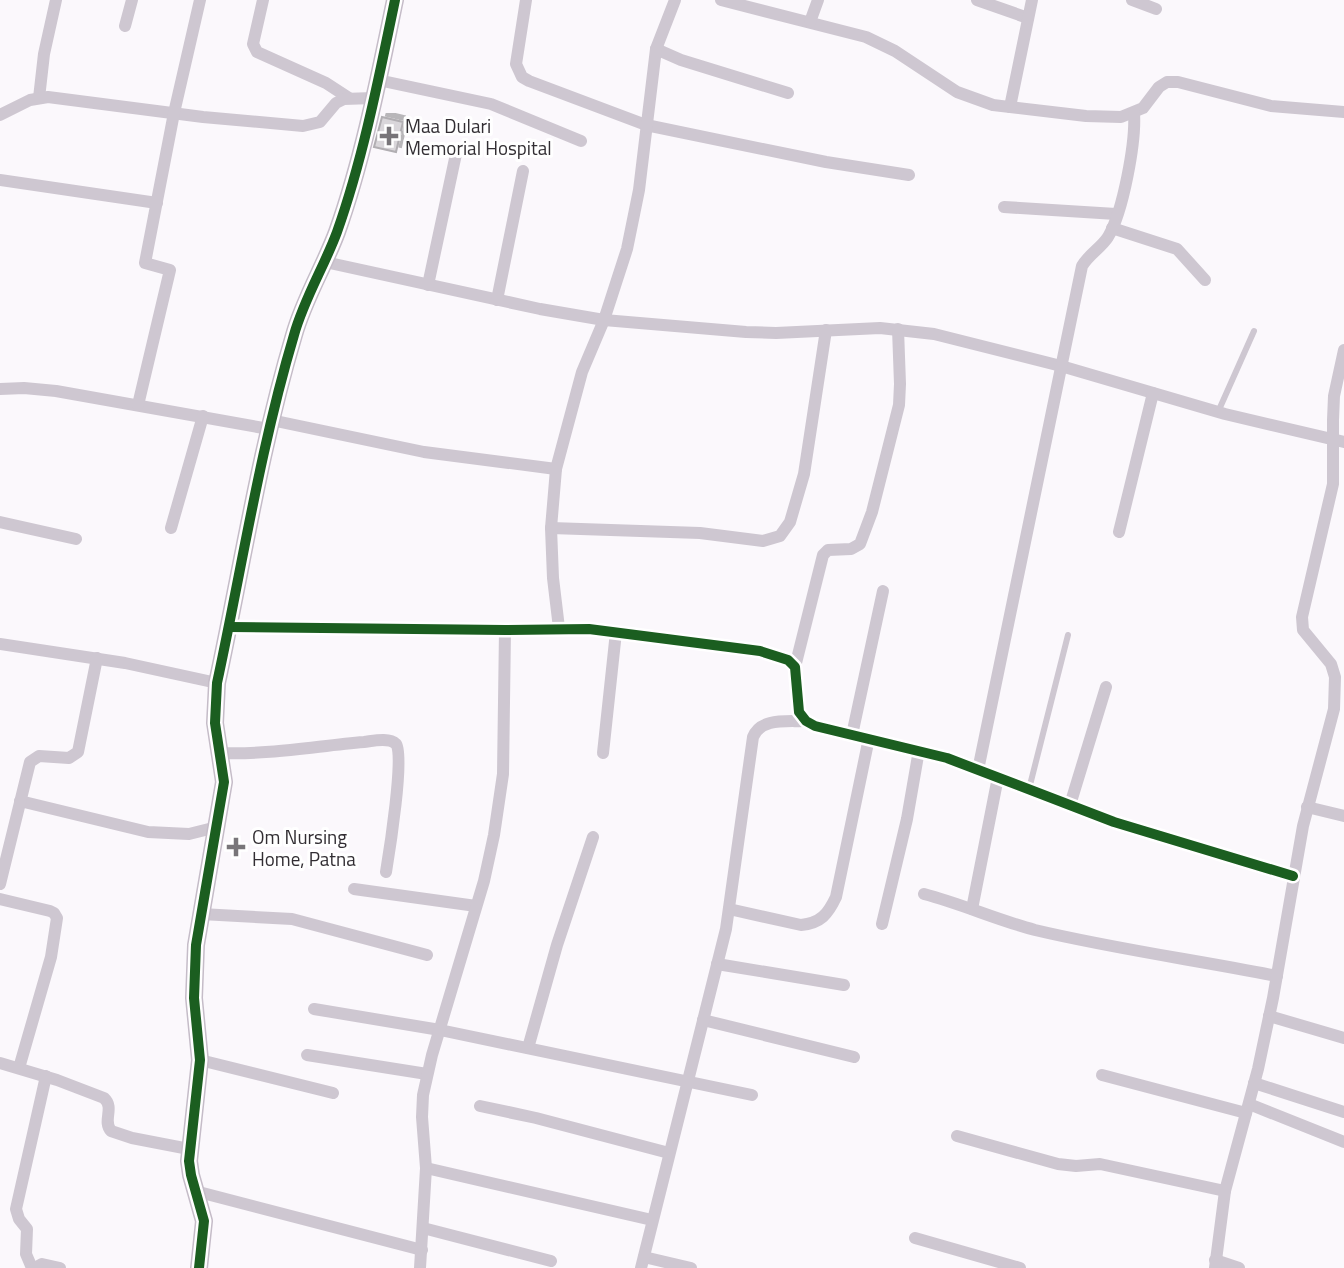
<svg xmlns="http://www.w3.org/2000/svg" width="1344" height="1268" font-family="'Titillium Web',sans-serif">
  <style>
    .building { fill: #d9d6da; stroke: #b1aeb2; stroke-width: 2; filter: url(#shadow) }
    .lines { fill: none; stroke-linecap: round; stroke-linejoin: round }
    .lane { stroke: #cec7d1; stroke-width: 6 }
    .street { stroke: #cec7d1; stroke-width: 12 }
    .secondary { stroke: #c5bcc8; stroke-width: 18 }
    .cycleway-casing { stroke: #fff; stroke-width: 15 }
    .cycleway { stroke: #1b5e20; stroke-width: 10 }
    .poi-dot { fill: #787579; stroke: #fff; stroke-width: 2.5 }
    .labels { text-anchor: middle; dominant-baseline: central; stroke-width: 6; stroke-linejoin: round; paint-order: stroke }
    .poi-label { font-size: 19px; fill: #322e33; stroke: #fff; text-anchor: start }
  </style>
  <defs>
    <filter id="shadow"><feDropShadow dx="5" dy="-5" stdDeviation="0" flood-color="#0004"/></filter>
  </defs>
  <rect width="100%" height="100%" fill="#fbf8fc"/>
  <path class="building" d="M382 117 403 122 396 152 374 147Z"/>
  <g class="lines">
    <g class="lane">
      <path d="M1218 412 1254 331"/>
      <path d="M1029 789 1068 635"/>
    </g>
    <g class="street">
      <path d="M263 0 253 44 257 52 326 83 349 98"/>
      <path d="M526 0 516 64 522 77 529 81 646 125 826 162 909 175"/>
      <path d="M721 0 866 37 895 51 957 92 993 105 1086 116 1121 117 1143 108 1159 87 1167 82H1178L1271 106 1344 112"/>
      <path d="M977 0 1028 18"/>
      <path d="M1132 0 1156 9"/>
      <path d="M810 22 818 0"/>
      <path d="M125 26 132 0"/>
      <path d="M656 49 681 60 788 93"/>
      <path d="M378 80 491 104 581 141"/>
      <path d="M39 98 44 54 56 0"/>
      <path d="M1010 107 1032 0"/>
      <path d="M0 115 30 100 48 97 203 117 303 126 320 122 336 103 344 99 373 98"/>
      <path d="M0 180 157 203"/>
      <path d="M1004 207 1116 214"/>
      <path d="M1112 228 1177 249 1205 280"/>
      <path d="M325 262 540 309 604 320 746 332 776 333 880 328 934 334 1061 366 1225 414 1344 442"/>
      <path d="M428 285 456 154"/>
      <path d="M497 300 523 171"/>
      <path d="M0 389 24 388 56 391 269 429"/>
      <path d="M138 405 170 270 145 263 174 113 200 0"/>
      <path d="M271 420 424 452 556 469"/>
      <path d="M0 522 76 539"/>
      <path d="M171 528 203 416"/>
      <path d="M551 528 700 533 763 541 780 536 790 522 804 474 826 330"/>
      <path d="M1119 532 1153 393"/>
      <path d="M230 627 505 630 589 629 760 651 788 660 795 667 799 712 806 721 815 726 947 758 1114 822 1293 876"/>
      <path d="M559 628 553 578 551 528 556 469 582 372 604 320 627 249 639 190 656 49 675 0"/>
      <path d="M0 644 125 663 217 683"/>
      <path d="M795 667 823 555 828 550 851 549 860 544 872 512 899 405 900 384 898 329"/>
      <path d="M852 735 883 591"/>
      <path d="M220 753C269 755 316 746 364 742 373 741 389 737 396 744 405 753 389 854 386 872"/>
      <path d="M603 753 616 632"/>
      <path d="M978 770 1082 266C1089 254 1101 248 1108 237 1123 212 1136 142 1134 113"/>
      <path d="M20 801 148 832 189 834 217 827"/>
      <path d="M1070 805 1106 687"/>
      <path d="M1307 807 1344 816"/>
      <path d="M0 884 30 762 39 756 69 758 78 752 97 658"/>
      <path d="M354 889 476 906"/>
      <path d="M924 894C962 904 997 920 1035 930 1115 949 1196 960 1277 976"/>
      <path d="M0 899 50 911 54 913 57 918 51 957 19 1068"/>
      <path d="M729 909 801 925C821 923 828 914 836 897L869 738"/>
      <path d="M972 909 998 777"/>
      <path d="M201 914 292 919 427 955"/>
      <path d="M882 924 907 819 919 750"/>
      <path d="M717 964 844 985"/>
      <path d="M314 1009 440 1030 752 1095"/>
      <path d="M1269 1016 1344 1038"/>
      <path d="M703 1020 854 1057"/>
      <path d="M528 1048 557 945 593 837"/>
      <path d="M307 1055 427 1074"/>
      <path d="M200 1060 333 1093"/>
      <path d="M0 1063 57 1080 104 1098C115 1108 102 1121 111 1131L132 1138 189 1149"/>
      <path d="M1102 1075 1246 1113"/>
      <path d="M1254 1083 1344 1112"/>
      <path d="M1249 1104 1344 1142"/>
      <path d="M480 1106 536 1118 669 1153"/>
      <path d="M957 1136 1058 1164 1076 1166 1100 1164 1225 1191"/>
      <path d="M426 1168 652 1220"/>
      <path d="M195 1191 422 1250"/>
      <path d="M423 1228 551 1261"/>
      <path d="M915 1238 1020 1268"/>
      <path d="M644 1257 691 1268"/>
      <path d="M1215 1260 1239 1268"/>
      <path d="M32 1268 26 1254 27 1229 19 1219 16 1209 46 1076"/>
      <path d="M35 1268 42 1264 60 1268"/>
      <path d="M420 1268 426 1168 422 1117 423 1095 432 1055 484 881 494 835 503 774 505 630"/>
      <path d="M641 1268 726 929 753 737C761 717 788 722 806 721"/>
      <path d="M1215 1268 1225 1191 1258 1069 1273 998 1303 826 1334 709 1335 677 1331 664 1303 630 1302 617 1333 484V420L1334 396 1344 350"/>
    </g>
    <path class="secondary" d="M199 1268 204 1221 191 1175 189 1161 200 1060 194 998 196 945 224 782 215 723 217 683C242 567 260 449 294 335 304 299 324 267 337 232 363 159 379 77 395 0"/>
    <defs>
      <g id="cycleway">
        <path d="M230 627 505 630 589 629 760 651 788 660 795 667 799 712 806 721 815 726 947 758 1114 822 1293 876"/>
        <path d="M199 1268 204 1221 191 1175 189 1161 200 1060 194 998 196 945 224 782 215 723 217 683C242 567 260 449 294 335 304 299 324 267 337 232 363 159 379 77 395 0"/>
      </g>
    </defs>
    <use href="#cycleway" class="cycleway-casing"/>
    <use href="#cycleway" class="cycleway"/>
  </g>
  <g class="poi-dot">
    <path d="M385.5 125.5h7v7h7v7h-7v7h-7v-7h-7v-7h7z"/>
    <path d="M232.5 836.5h7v7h7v7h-7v7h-7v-7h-7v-7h7z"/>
  </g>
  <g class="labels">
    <g class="poi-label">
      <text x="405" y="125">Maa Dulari<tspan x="405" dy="22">Memorial Hospital</tspan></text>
      <text x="252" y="836">Om Nursing<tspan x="252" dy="22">Home, Patna</tspan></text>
    </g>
  </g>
</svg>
